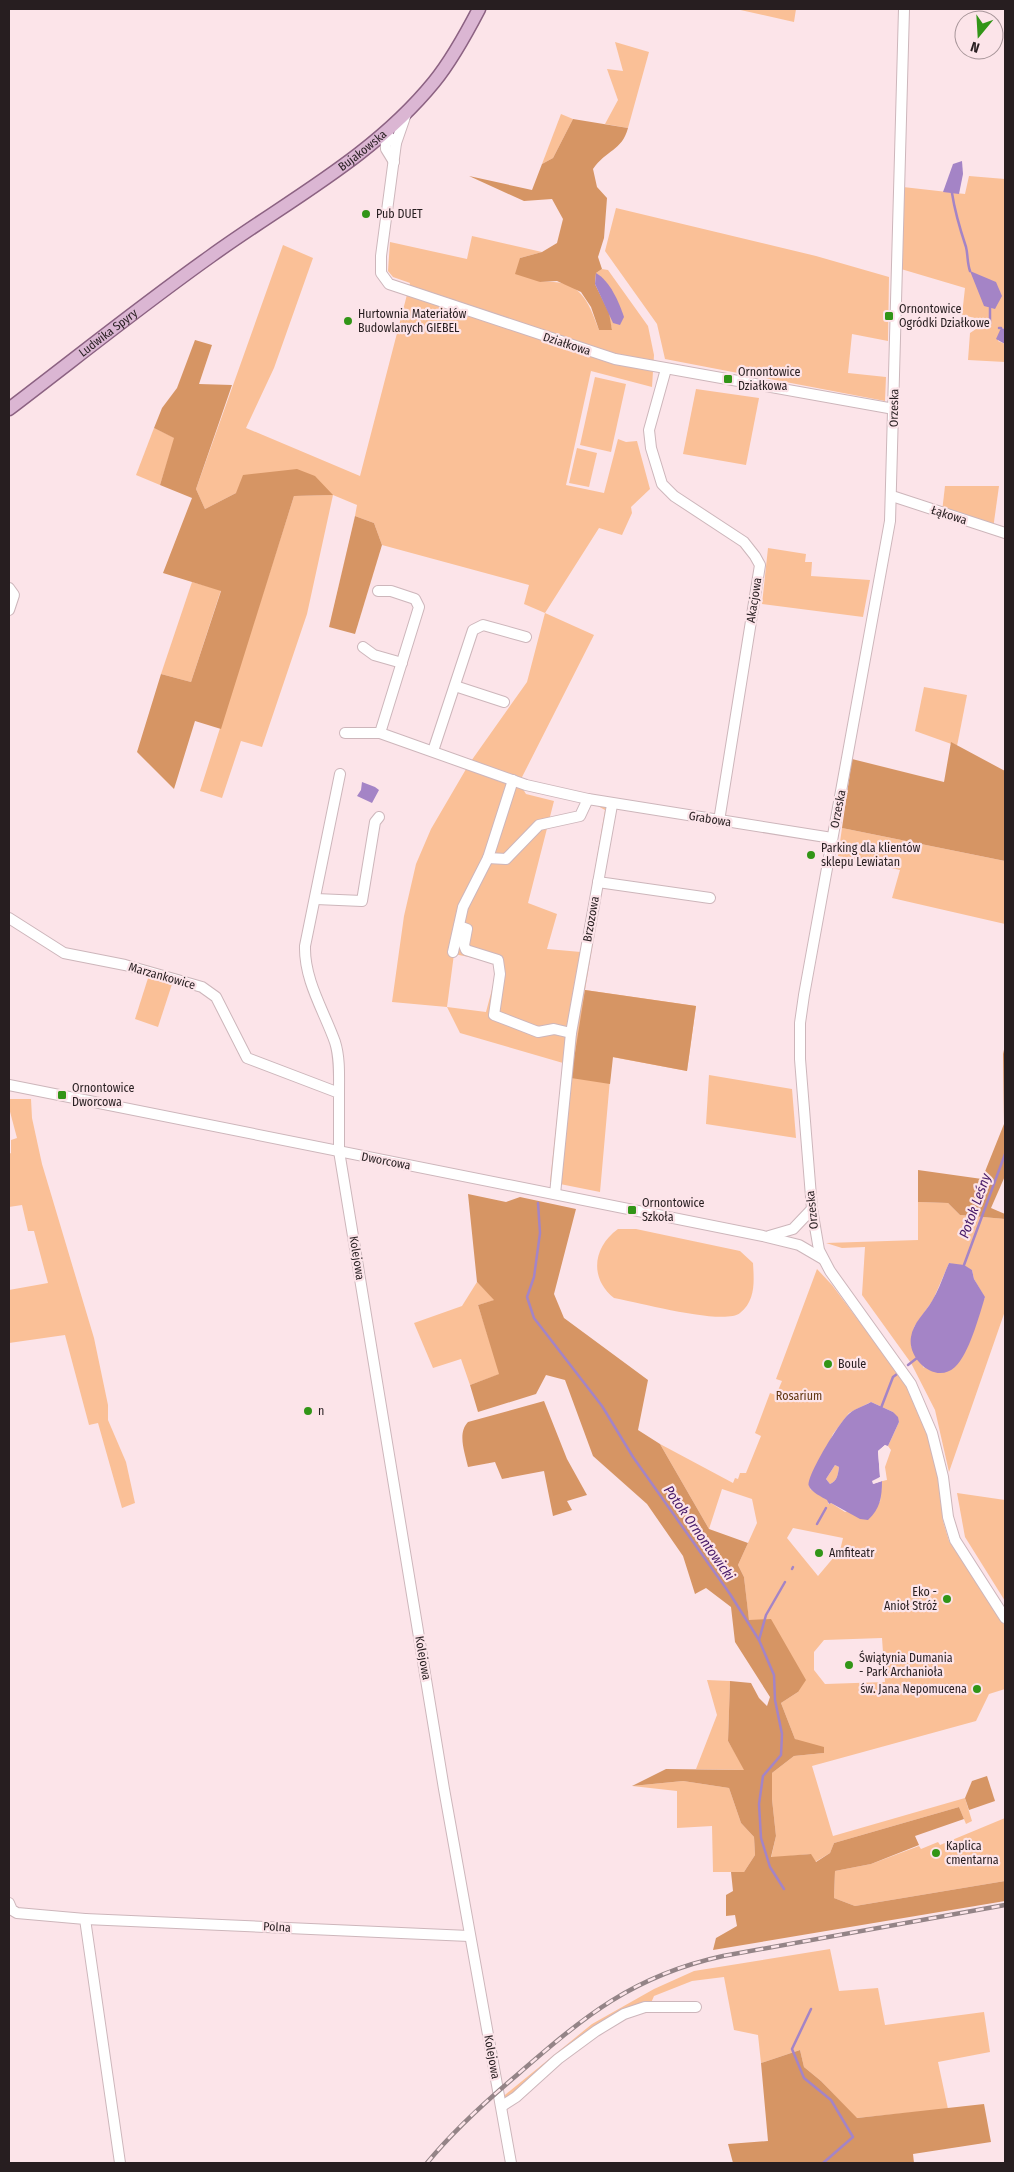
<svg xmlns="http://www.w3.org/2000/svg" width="1014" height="2172" font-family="'Fira Sans Condensed',sans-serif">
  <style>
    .green { fill: #fac097; fill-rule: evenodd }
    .forest { fill: #d69564 }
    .water { fill: #a484c6; fill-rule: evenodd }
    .pier { fill: #fce4e9 }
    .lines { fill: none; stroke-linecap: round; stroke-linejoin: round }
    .stream { stroke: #a484c6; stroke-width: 2.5 }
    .minor-casing { stroke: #cdb6bb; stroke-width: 12 }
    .major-casing { stroke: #8c6282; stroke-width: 15 }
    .minor { stroke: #fff; stroke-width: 10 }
    .major { stroke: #dbb6d3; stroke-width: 12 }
    .rail-casing { stroke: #948487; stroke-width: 4.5 }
    .rail { stroke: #fce4e9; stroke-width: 2.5; stroke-dasharray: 8; stroke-linecap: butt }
    .poi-dot { fill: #329517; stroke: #fce4e9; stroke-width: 2 }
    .labels { text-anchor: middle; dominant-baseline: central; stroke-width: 4.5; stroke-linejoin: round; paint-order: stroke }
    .street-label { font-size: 12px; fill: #271e20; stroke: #fce4e9 }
    .poi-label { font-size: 12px; fill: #271e20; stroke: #fce4e9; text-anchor: start }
    .park-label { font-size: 12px; fill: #613611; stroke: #fce4e9 }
    .water-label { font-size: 14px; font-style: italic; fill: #461968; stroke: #fce4e9 }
  </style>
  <rect width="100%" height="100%" fill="#fce4e9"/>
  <g class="green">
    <path d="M736 9H796L794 22Z"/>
    <path d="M615 42 649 52 628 128 605 124 618 100 607 69 623 71Z"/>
    <path d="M561 114 573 119 553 158 542 164Z"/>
    <path d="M969 176 1005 179V329L1001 328 998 341 1005 344V362L968 360 970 333 988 321 962 315 965 288 901 269 903 187 965 194Z"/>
    <path d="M616 208 816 256 889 277 888 341 852 334 848 373 886 377 885 401 665 359 657 324 605 251Z"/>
    <path d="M472 236 542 252 520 258 540 282C579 279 587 297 599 330L612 329 596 273 602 269 608 270 648 326 654 355 652 387 591 371 566 485 604 493 618 439 626 442 637 441 650 489 631 507 632 513 622 535 599 528 545 613 594 635 519 783 526 794 554 801 528 903 557 914 547 949 581 952 605 810 589 801 612 805 615 812 585 990 696 1006 687 1071 612 1057 600 1192 550 1182 563 1063 460 1033 447 1007 392 1002 404 916 416 864 431 829 469 764 527 682 545 613 524 604 529 585 382 545 374 523 355 516 357 505 333 495 307 614 262 747 241 741 222 798 200 791 294 496 332 495 236 493 205 509 196 489 283 245 313 258 274 368 246 428 360 476 410 283 393 277 388 271 390 242 467 259ZM454 954 499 963 486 1012 447 1007Z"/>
    <path d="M595 377 626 384 611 452 580 445Z"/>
    <path d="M696 389 759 398 746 465 683 454Z"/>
    <path d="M154 428 175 438 160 485 136 475Z"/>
    <path d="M577 448 597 453 589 487 569 483Z"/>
    <path d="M945 486H999L993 529 942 512Z"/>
    <path d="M768 548 806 554 805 562H812L811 576 870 580 863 617 762 604Z"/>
    <path d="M192 582 221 590 191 682 161 674Z"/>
    <path d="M924 687 967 695 957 746 915 731Z"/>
    <path d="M842 828 1005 861V924L892 898 900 870 838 856Z"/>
    <path d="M149 975 173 981 158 1027 135 1019Z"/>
    <path d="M709 1075 792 1089 796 1138 706 1124Z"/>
    <path d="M9 1099H31L32 1118 42 1164 94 1338 108 1405V1420L126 1462 135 1503 122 1508 98 1423 89 1425 65 1335 9 1343V1290L48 1283 34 1231H28L22 1205 9 1207V1154L11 1153V1140L17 1138 9 1108Z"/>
    <path d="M918 1202 948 1203 960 1215 1005 1219V1311L949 1472 935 1410 911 1363 862 1295 865 1247 842 1248 826 1243 918 1240ZM949 1263 972 1270 974 1279 985 1298 924 1368 911 1346 914 1327 933 1300Z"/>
    <path d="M618 1229H636L740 1251 753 1263C754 1281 756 1300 740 1313 724 1326 637 1302 614 1298 589 1278 593 1247 618 1229Z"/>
    <path d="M817 1269 832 1285 909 1388 928 1436 938 1478 943 1521 949 1541 1005 1626V1689L989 1694 976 1721 812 1766 833 1836 965 1798 972 1821 966 1824 959 1807 834 1843 830 1853 815 1862 810 1854 771 1858 776 1836 772 1799V1773L794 1756 824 1753 795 1739 781 1703 798 1692 749 1621 744 1577 738 1565 757 1523 752 1499 722 1489 709 1529 660 1444 733 1483 735 1478 738 1479 740 1473H746L761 1436 755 1433 770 1393 776 1395 782 1381 776 1379ZM871 1402 893 1412 899 1422 888 1446 891 1450 885 1467 887 1480 882 1481 880 1502 845 1512 831 1503 828 1504V1500L810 1489 833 1434 849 1413ZM793 1528 843 1538 838 1559 834 1557 818 1576 787 1538ZM882 1638 885 1682 825 1684 814 1670V1652L824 1640Z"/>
    <path d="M477 1282 495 1300 478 1305 500 1374 470 1385 461 1359 433 1368 414 1323 462 1306Z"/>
    <path d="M835 1465 839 1467C838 1475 837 1481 830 1484L826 1479Z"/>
    <path d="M957 1493 1005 1500V1601L965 1537Z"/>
    <path d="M707 1680 730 1681 728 1741 745 1770 696 1769 717 1715Z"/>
    <path d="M683 1781 729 1788 741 1823 754 1837 755 1855 744 1872H713L712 1826 677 1828V1791L632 1786Z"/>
    <path d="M1005 1818V1881L855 1906 834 1898 835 1871 871 1864 919 1846 921 1849 938 1842 940 1845Z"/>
    <path d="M830 1949 839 1991 878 1988 885 2025 984 2012 990 2052 938 2062 948 2109 856 2118 821 2081 804 2067 800 2050 761 2063 758 2035 734 2030 724 1977 692 1981 654 1996 651 2003 624 2014 502 2106 500 2099 592 2024 654 1989 694 1971Z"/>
  </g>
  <g class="forest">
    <path d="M573 119 628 128C622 151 606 150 593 169L597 187 607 198 604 238 598 257 602 269 596 273 595 284 609 313 612 330H599L591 307 581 292 557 281 540 282 515 274 520 258 542 252 557 243 563 219 552 199 524 201 469 176 532 190 542 164 553 158Z"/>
    <path d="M195 340 212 345 199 384 232 385 196 489 205 509 236 493 243 475 297 469 315 476 333 495 294 496 221 729 195 721 174 789 137 752 161 674 191 682 221 591 163 573 192 498 160 485 174 438 154 428 162 408 177 388Z"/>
    <path d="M355 516 374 523 382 545 355 634 329 627Z"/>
    <path d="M951 742 1005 771V861L842 828 852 759 944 782Z"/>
    <path d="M585 990 696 1006 687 1071 613 1057 610 1084 571 1078Z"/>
    <path d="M1005 1045V1176L991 1208 1005 1214V1219L960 1215 948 1203 918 1202V1170L982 1179 1004 1124 1003 1054Z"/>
    <path d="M468 1194 506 1202 520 1197 576 1209 554 1294 564 1318 648 1380 638 1430 660 1444 709 1529 748 1543 738 1565 744 1577 749 1620 771 1619 806 1680 798 1692 781 1703 795 1739 824 1747V1753L794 1756 772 1773V1799L776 1836 771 1857 811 1854 816 1862 830 1853 834 1843 959 1807 964 1819 915 1836 919 1845 871 1864 835 1871 834 1898 855 1906 1005 1881V1901L713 1950 716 1938 737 1926 735 1915 726 1916V1895L733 1891 731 1872H744L755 1855 754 1837 741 1823 729 1788 683 1781 632 1786 666 1769 744 1770 728 1741 730 1681 751 1683 759 1698 767 1706 770 1697 735 1642 731 1607 706 1588 695 1594 683 1556 647 1504 593 1456 565 1380 546 1375 536 1394 478 1412 470 1385 499 1374 478 1305 494 1300 477 1282Z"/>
    <path d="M544 1401 567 1459 587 1495 567 1501 572 1510 553 1516 544 1471 502 1479 495 1462 468 1467C465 1453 457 1433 468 1422Z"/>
    <path d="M987 1776 995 1801 969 1810 965 1798 972 1781Z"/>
    <path d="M800 2050 804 2067 821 2081 857 2118 984 2104 991 2142 913 2154 914 2163H733L728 2144 768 2141 761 2063Z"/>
  </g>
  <g class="water">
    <path d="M962 161 963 174 959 194 943 192 953 164Z"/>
    <path d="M970 271 996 282 1002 296 995 309 984 306Z"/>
    <path d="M596 273C610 281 619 302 624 317L620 325 613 323 595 284Z"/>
    <path d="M1001 328 1005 329V344L996 339Z"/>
    <path d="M362 782 375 787 379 790 372 803 357 796 361 790Z"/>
    <path d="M949 1263 964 1265 972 1270 974 1279 985 1297C979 1316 969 1354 955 1367 936 1385 907 1359 911 1337 913 1323 925 1313 932 1301 939 1290 943 1276 949 1263Z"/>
    <path d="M871 1402 893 1412 898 1417 899 1422 888 1446 885 1445 878 1451 880 1477 873 1484 882 1481C882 1497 880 1509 868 1520L860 1519 831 1503 829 1504 827 1500C822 1497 811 1492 809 1486 805 1478 841 1419 850 1413 856 1408 864 1406 871 1402ZM835 1465 839 1467C838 1475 837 1481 830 1484L826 1479Z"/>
  </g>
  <path class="pier" d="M885 1445 889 1448 881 1452 882 1479 885 1480 873 1484 872 1481 880 1477 878 1451Z"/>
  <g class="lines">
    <g class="stream">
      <path d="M952 193C955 213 960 229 966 247 968 255 967 262 970 271"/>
      <path d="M990 308V324"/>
      <path d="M999 328H1001"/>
      <path d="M538 1203 540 1233 534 1277 527 1297 534 1318 602 1406 633 1457 730 1594 759 1640 774 1675 775 1700 782 1734 781 1755 763 1776 759 1804 761 1838 770 1867 784 1889"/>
      <path d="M964 1265 1005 1154"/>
      <path d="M908 1365 917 1358"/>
      <path d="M881 1408 893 1377 897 1374"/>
      <path d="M817 1524 826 1508"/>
      <path d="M792 1569 793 1567"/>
      <path d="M759 1640 766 1615 785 1582"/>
      <path d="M811 2009 792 2049 804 2078 831 2100 853 2137 823 2163"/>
    </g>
    <defs>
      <g id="minor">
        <path d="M904 9 890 521 804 995 800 1023V1059L812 1209 819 1250 830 1271 911 1384 932 1433 943 1477 948 1517 955 1540 1005 1618"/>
        <path d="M406 114 396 143 381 256V273L389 284 615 359 894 409"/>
        <path d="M394 162 386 149 385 133 396 143"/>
        <path d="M666 369 649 430 651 448 662 484 674 496 744 542 755 556 760 565 719 821"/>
        <path d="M892 496 1005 533"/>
        <path d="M9 588 14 595 9 610"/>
        <path d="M378 591H391L415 599 419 607 380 733 526 785 588 799"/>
        <path d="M363 647 374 655 402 663"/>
        <path d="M455 686 504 702"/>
        <path d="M345 733H380"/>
        <path d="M433 751 473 630 483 625 526 637"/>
        <path d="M488 858 506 859 539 825 580 816 588 799 832 838"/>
        <path d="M598 882 710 898"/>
        <path d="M316 899 362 901 375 822 379 817"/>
        <path d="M9 918 64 953 125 965 202 987 216 997 247 1058 339 1093V1151L444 1789 511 2163"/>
        <path d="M459 926 467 929 464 945 466 950 498 960 500 974 494 1015 538 1032 554 1029 571 1033"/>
        <path d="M453 952 463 907 488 858 513 780"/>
        <path d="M9 1085 763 1236 799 1245 823 1259"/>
        <path d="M339 1093C339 1076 340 1058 335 1042 324 1011 304 980 305 946L340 774"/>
        <path d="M555 1194 571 1033 612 805"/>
        <path d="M769 1236 793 1229 812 1209"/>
        <path d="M9 1903 12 1910 17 1913 85 1919 120 2163"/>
        <path d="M85 1919 469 1936"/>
        <path d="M502 2106 516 2097 558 2059 596 2031 624 2014 645 2007H696"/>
      </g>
      <g id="major">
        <path id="s1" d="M9 409C76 358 142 305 211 256 287 201 373 157 434 82 452 60 466 34 479 9"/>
      </g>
    </defs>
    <use href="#minor" class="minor-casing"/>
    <use href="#major" class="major-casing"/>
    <use href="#minor" class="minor"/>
    <use href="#major" class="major"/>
    <defs>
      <path id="rail" d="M427 2163C454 2130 485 2102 517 2075 585 2016 632 1976 723 1956L1005 1905"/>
    </defs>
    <use href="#rail" class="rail-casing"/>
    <use href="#rail" class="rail"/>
  </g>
  <g class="poi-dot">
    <circle cx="366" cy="214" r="5"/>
    <rect x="884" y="311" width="10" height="10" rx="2.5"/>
    <circle cx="348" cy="321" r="5"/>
    <rect x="723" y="374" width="10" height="10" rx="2.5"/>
    <circle cx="811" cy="855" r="5"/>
    <rect x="57" y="1090" width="10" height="10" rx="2.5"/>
    <rect x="627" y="1205" width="10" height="10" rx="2.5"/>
    <circle cx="828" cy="1364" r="5"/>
    <circle cx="308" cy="1411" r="5"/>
    <circle cx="819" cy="1553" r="5"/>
    <circle cx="947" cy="1599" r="5"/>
    <circle cx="849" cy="1665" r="5"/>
    <circle cx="977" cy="1689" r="5"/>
    <circle cx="936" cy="1853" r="5"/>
  </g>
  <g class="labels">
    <g class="street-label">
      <text stroke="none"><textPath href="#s1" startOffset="438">Bujakowska</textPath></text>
      <text stroke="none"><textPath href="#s1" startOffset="125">Ludwika Spyry</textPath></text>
      <text transform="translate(567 344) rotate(18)">Działkowa</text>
      <text transform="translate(894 408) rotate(-89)">Orzeska</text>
      <text transform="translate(949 515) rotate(18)">Łąkowa</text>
      <text transform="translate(754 600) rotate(-81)">Akacjowa</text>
      <text transform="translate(838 809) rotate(-79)">Orzeska</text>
      <text transform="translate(710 819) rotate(9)">Grabowa</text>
      <text transform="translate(591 919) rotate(-80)">Brzozowa</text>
      <text transform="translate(162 976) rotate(16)">Marzankowice</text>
      <text transform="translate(386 1161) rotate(11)">Dworcowa</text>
      <text transform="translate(812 1210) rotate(-96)">Orzeska</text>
      <text transform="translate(357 1258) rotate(81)">Kolejowa</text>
      <text transform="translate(423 1658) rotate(80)">Kolejowa</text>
      <text transform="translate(277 1927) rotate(3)">Polna</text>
      <text transform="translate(492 2057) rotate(80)">Kolejowa</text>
    </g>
    <g class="poi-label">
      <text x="376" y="214">Pub DUET</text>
      <text x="899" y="309">Ornontowice<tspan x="899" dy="14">Ogródki Działkowe</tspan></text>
      <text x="358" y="314">Hurtownia Materiałów<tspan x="358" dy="14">Budowlanych GIEBEL</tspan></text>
      <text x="738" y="372">Ornontowice<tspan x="738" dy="14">Działkowa</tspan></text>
      <text x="821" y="848">Parking dla klientów<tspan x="821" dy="14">sklepu Lewiatan</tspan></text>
      <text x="72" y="1088">Ornontowice<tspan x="72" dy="14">Dworcowa</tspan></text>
      <text x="642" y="1203">Ornontowice<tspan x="642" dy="14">Szkoła</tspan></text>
      <text x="838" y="1364">Boule</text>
      <text x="318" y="1411">n</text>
      <text x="829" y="1553">Amfiteatr</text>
      <text x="937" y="1592" text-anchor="end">Eko -<tspan x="937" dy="14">Anioł Stróż</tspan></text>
      <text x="859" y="1658">Świątynia Dumania<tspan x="859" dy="14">- Park Archanioła</tspan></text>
      <text x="967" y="1689" text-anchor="end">św. Jana Nepomucena</text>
      <text x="946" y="1846">Kaplica<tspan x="946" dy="14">cmentarna</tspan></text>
    </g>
    <g class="park-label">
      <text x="799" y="1396">Rosarium</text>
    </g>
    <g class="water-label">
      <text transform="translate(975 1206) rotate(-70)">Potok Leśny</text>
      <text transform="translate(699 1533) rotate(55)">Potok Ornontowicki</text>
    </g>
  </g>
  <rect width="1014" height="2172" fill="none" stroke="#271e20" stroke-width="20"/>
  <g transform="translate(979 35) rotate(198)"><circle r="24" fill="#fce4e9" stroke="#a79599"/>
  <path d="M0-4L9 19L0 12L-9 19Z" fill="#329517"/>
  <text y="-8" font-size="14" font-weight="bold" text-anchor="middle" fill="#271e20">N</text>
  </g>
</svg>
